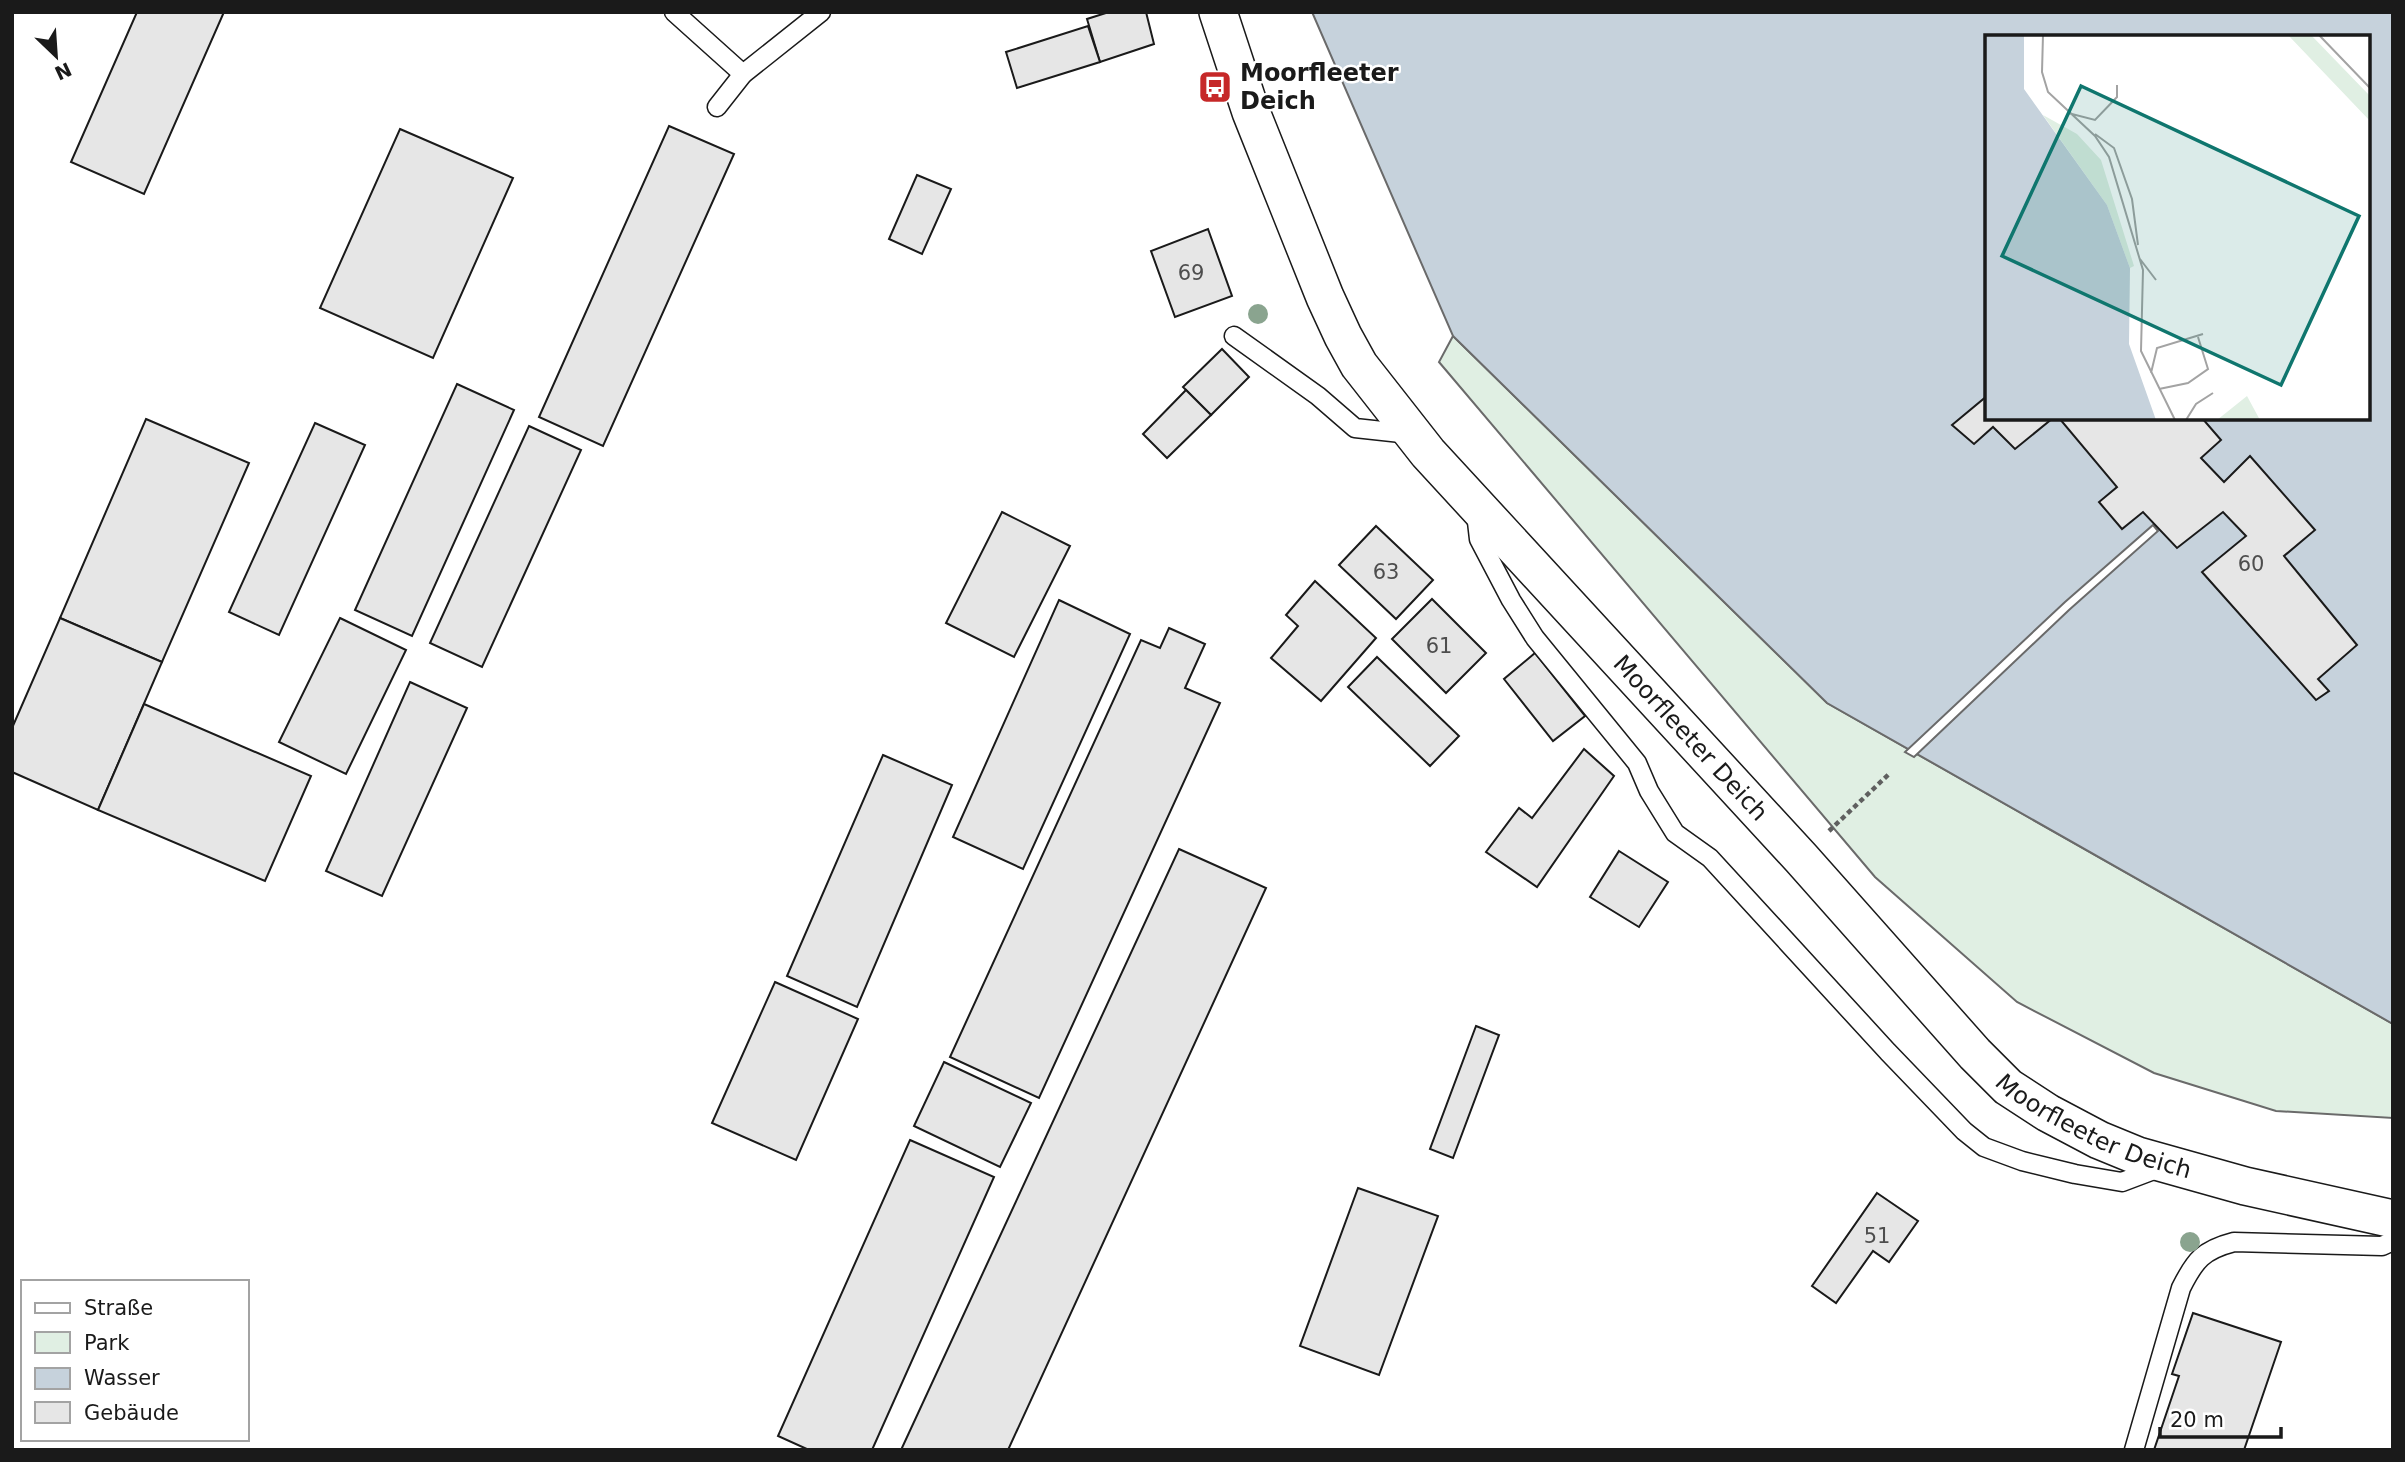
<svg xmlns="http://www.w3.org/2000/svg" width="2405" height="1462" font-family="'DejaVu Sans',sans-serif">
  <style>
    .green { fill: #e0efe3; stroke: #6a6a6a; stroke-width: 2 }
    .water { fill: #c6d2dc; stroke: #6a6a6a; stroke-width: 2; fill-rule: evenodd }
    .pier { fill: #fff; stroke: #6a6a6a; stroke-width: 2 }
    .building { fill: #e6e6e6; stroke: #1a1a1a; stroke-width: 2 }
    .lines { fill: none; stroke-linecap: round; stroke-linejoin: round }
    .lane-casing { stroke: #1a1a1a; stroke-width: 21 }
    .street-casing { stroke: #1a1a1a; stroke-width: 40 }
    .path { stroke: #5f5f5f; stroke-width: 4.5; stroke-dasharray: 5 3.5; stroke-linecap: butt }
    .lane { stroke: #fff; stroke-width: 18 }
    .street { stroke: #fff; stroke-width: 37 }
    .tree { fill: #8aa48f }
    .labels { text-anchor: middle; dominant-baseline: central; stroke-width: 5; stroke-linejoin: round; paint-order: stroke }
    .number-label { font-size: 21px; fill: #4d4d4d }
    .poi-label { font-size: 24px; font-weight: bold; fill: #1a1a1a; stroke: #fff; text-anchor: start }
    .street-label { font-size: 24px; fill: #1a1a1a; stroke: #fff }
    .inset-road { fill: none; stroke: #a3a3a3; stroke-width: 2 }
    .view { fill: #0f766e; fill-opacity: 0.15; stroke: #0f766e; stroke-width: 3.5 }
    .inset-edge { fill: none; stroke: #1a1a1a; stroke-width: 3.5 }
  </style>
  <rect width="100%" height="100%" fill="#fff"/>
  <path class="green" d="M1453 336 1827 703 2393 1024V1118L2276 1111 2154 1073 2017 1002 1875 877 1439 362Z"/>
  <path class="water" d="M1312 12H2393V1024L1827 703 1453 336ZM1987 37H2368V418H1987Z"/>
  <path class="pier" d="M2153 525 2158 531 2069 610 1914 757 1905 752 2065 602Z"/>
  <g class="building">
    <path d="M137 12H224L144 194 71 162Z"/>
    <path d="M1109 12H1146L1154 44 1100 62 1087 19Z"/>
    <path d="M1088 26 1100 62 1017 88 1006 52Z"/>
    <path d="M669 126 734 154 603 446 539 417Z"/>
    <path d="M400 129 513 178 433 358 320 308Z"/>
    <path d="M917 175 951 189 922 254 889 239Z"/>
    <path d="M1208 229 1232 296 1175 317 1151 251Z"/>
    <path d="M1222 349 1249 377 1211 415 1183 387Z"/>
    <path d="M457 384 514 410 412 636 355 610Z"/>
    <path d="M1186 390 1211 415 1167 458 1143 434Z"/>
    <path d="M1987 396V418H2053L2015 449 1993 427 1974 444 1952 425Z"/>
    <path d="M2059 418H2202L2221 440 2201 458 2224 482 2250 456 2315 530 2284 556 2357 645 2318 679 2329 691 2316 700 2202 572 2246 536 2223 512 2177 548 2143 512 2122 529 2099 502 2117 487Z"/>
    <path d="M146 419 249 463 162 662 60 618Z"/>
    <path d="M315 423 365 445 279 635 229 612Z"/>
    <path d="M529 426 581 450 482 667 430 643Z"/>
    <path d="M1002 512 1070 546 1014 657 946 623Z"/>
    <path d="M1376 526 1433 580 1396 619 1339 565Z"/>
    <path d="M1315 581 1376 638 1321 701 1271 658 1298 626 1286 615Z"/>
    <path d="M1432 599 1486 653 1446 693 1392 639Z"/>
    <path d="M1059 600 1130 634 1023 869 953 837Z"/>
    <path d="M60 618 162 662 98 810 12 772V728Z"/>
    <path d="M340 618 406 650 346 774 279 742Z"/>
    <path d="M1169 628 1205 644 1185 688 1220 703 1039 1098 950 1057 1141 640 1160 648Z"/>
    <path d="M1535 653 1585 716 1553 741 1504 679Z"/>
    <path d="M1377 657 1459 736 1430 766 1348 687Z"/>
    <path d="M410 682 467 708 382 896 326 871Z"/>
    <path d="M144 704 311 776 265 881 98 810Z"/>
    <path d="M1584 749 1614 776 1537 887 1486 852 1519 808 1532 818Z"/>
    <path d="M883 755 952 785 857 1007 787 976Z"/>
    <path d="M1179 849 1266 888 1008 1450H901Z"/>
    <path d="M1619 851 1668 882 1639 927 1590 897Z"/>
    <path d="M775 982 858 1019 796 1160 712 1123Z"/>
    <path d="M1476 1026 1499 1035 1453 1158 1430 1149Z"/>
    <path d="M944 1062 1031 1103 1000 1167 914 1126Z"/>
    <path d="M910 1140 994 1177 872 1450H809L778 1436Z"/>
    <path d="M1358 1188 1438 1216 1379 1375 1300 1346Z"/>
    <path d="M1877 1193 1918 1221 1889 1262 1873 1251 1836 1303 1812 1286Z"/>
    <path d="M2193 1313 2281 1342 2244 1450H2154L2179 1376 2172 1374Z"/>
  </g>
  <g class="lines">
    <defs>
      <g id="lane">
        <path d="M674 12 743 74"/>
        <path d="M717 107 743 74 821 12"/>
        <path d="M1234 336 1318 396 1355 428 1410 434"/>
        <path d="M1476 513 1479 539 1511 600 1535 638 1637 763 1649 791 1675 833 1710 858 1888 1052 1964 1131 1984 1147 2022 1161 2075 1174 2122 1182 2159 1168"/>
        <path d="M2134 1450 2181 1288C2195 1260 2203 1250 2234 1242L2382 1246 2393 1241"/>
      </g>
      <g id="street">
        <path id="s1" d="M1218 12 1251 112 1325 297 1343 336 1359 365 1428 453 1801 858 1975 1054 2008 1087 2048 1113 2099 1140 2138 1156 2245 1186 2393 1219"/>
      </g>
    </defs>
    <use href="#lane" class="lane-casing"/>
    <use href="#street" class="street-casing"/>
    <path class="path" d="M1829 831 1889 774"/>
    <use href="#lane" class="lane"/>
    <use href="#street" class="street"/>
  </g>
  <g class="tree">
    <circle cx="1258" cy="314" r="10"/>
    <circle cx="2190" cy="1242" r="10"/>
  </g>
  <defs>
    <symbol id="bus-square" viewBox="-11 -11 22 22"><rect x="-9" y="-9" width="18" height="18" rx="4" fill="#c62828" stroke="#fff"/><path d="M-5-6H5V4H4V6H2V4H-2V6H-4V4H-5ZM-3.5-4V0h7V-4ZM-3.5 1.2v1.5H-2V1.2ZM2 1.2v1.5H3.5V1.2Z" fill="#fff"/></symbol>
  </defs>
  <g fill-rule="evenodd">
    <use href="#bus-square" x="1196" y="68" width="38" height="38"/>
  </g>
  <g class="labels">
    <g class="number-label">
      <text x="1191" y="273">69</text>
      <text x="2251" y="564">60</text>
      <text x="1386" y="572">63</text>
      <text x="1439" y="646">61</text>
      <text x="1877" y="1236">51</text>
    </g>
    <g class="poi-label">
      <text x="1240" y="73">Moorfleeter<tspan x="1240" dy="28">Deich</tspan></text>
    </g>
    <g class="street-label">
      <text stroke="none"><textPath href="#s1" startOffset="880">Moorfleeter Deich</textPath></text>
      <text stroke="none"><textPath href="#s1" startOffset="1447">Moorfleeter Deich</textPath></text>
    </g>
  </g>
  <g transform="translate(1985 35)">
    <rect width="385" height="385" fill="#fff"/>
    <path d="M303 0H326L385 61V86ZM58 80 92 99 116 125 149 231 145 233 122 170ZM262 361 275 385H232Z" fill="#e0efe3"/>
    <path d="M0 0H39V54L122 170 145 233 144 309 171 385H0Z" fill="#c6d2dc"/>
    <path class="inset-road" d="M58 0 57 37 63 57 110 101 124 122 158 235 156 316 190 385M334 0 385 53M83 78 110 85 132 62V50M110 99 129 113 147 164 153 210M155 224 171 245M166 338 172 313 218 299M174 354 203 348 223 334 213 302M201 385 211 369 228 358"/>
    <path class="view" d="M96 51 374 181 296 350 17 221Z"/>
    <rect width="385" height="385" class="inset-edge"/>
  </g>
  <rect width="2405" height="1462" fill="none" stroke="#1a1a1a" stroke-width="28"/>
  <rect x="21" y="1280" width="228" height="161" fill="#ffffff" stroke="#a3a3a3" stroke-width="2"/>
  <rect x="35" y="1303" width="35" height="10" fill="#ffffff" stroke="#a3a3a3" stroke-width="2"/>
  <text x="84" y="1315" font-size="21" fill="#1a1a1a">Straße</text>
  <rect x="35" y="1332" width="35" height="21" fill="#e0efe3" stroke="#a3a3a3" stroke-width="2"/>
  <text x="84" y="1350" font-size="21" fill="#1a1a1a">Park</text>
  <rect x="35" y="1368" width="35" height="21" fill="#c6d2dc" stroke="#a3a3a3" stroke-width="2"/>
  <text x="84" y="1385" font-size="21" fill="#1a1a1a">Wasser</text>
  <rect x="35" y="1402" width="35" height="21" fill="#e6e6e6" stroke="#a3a3a3" stroke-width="2"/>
  <text x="84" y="1420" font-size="21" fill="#1a1a1a">Gebäude</text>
  <g transform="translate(56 56) rotate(155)" stroke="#ffffff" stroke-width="5" paint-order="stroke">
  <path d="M0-5L12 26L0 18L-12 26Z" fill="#1a1a1a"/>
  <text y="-10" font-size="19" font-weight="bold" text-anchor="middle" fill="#1a1a1a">N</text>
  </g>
  <path d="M2160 1427v10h121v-10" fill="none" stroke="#1a1a1a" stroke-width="3.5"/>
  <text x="2170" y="1427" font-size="21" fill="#1a1a1a" stroke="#ffffff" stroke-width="5" paint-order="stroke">20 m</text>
</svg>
